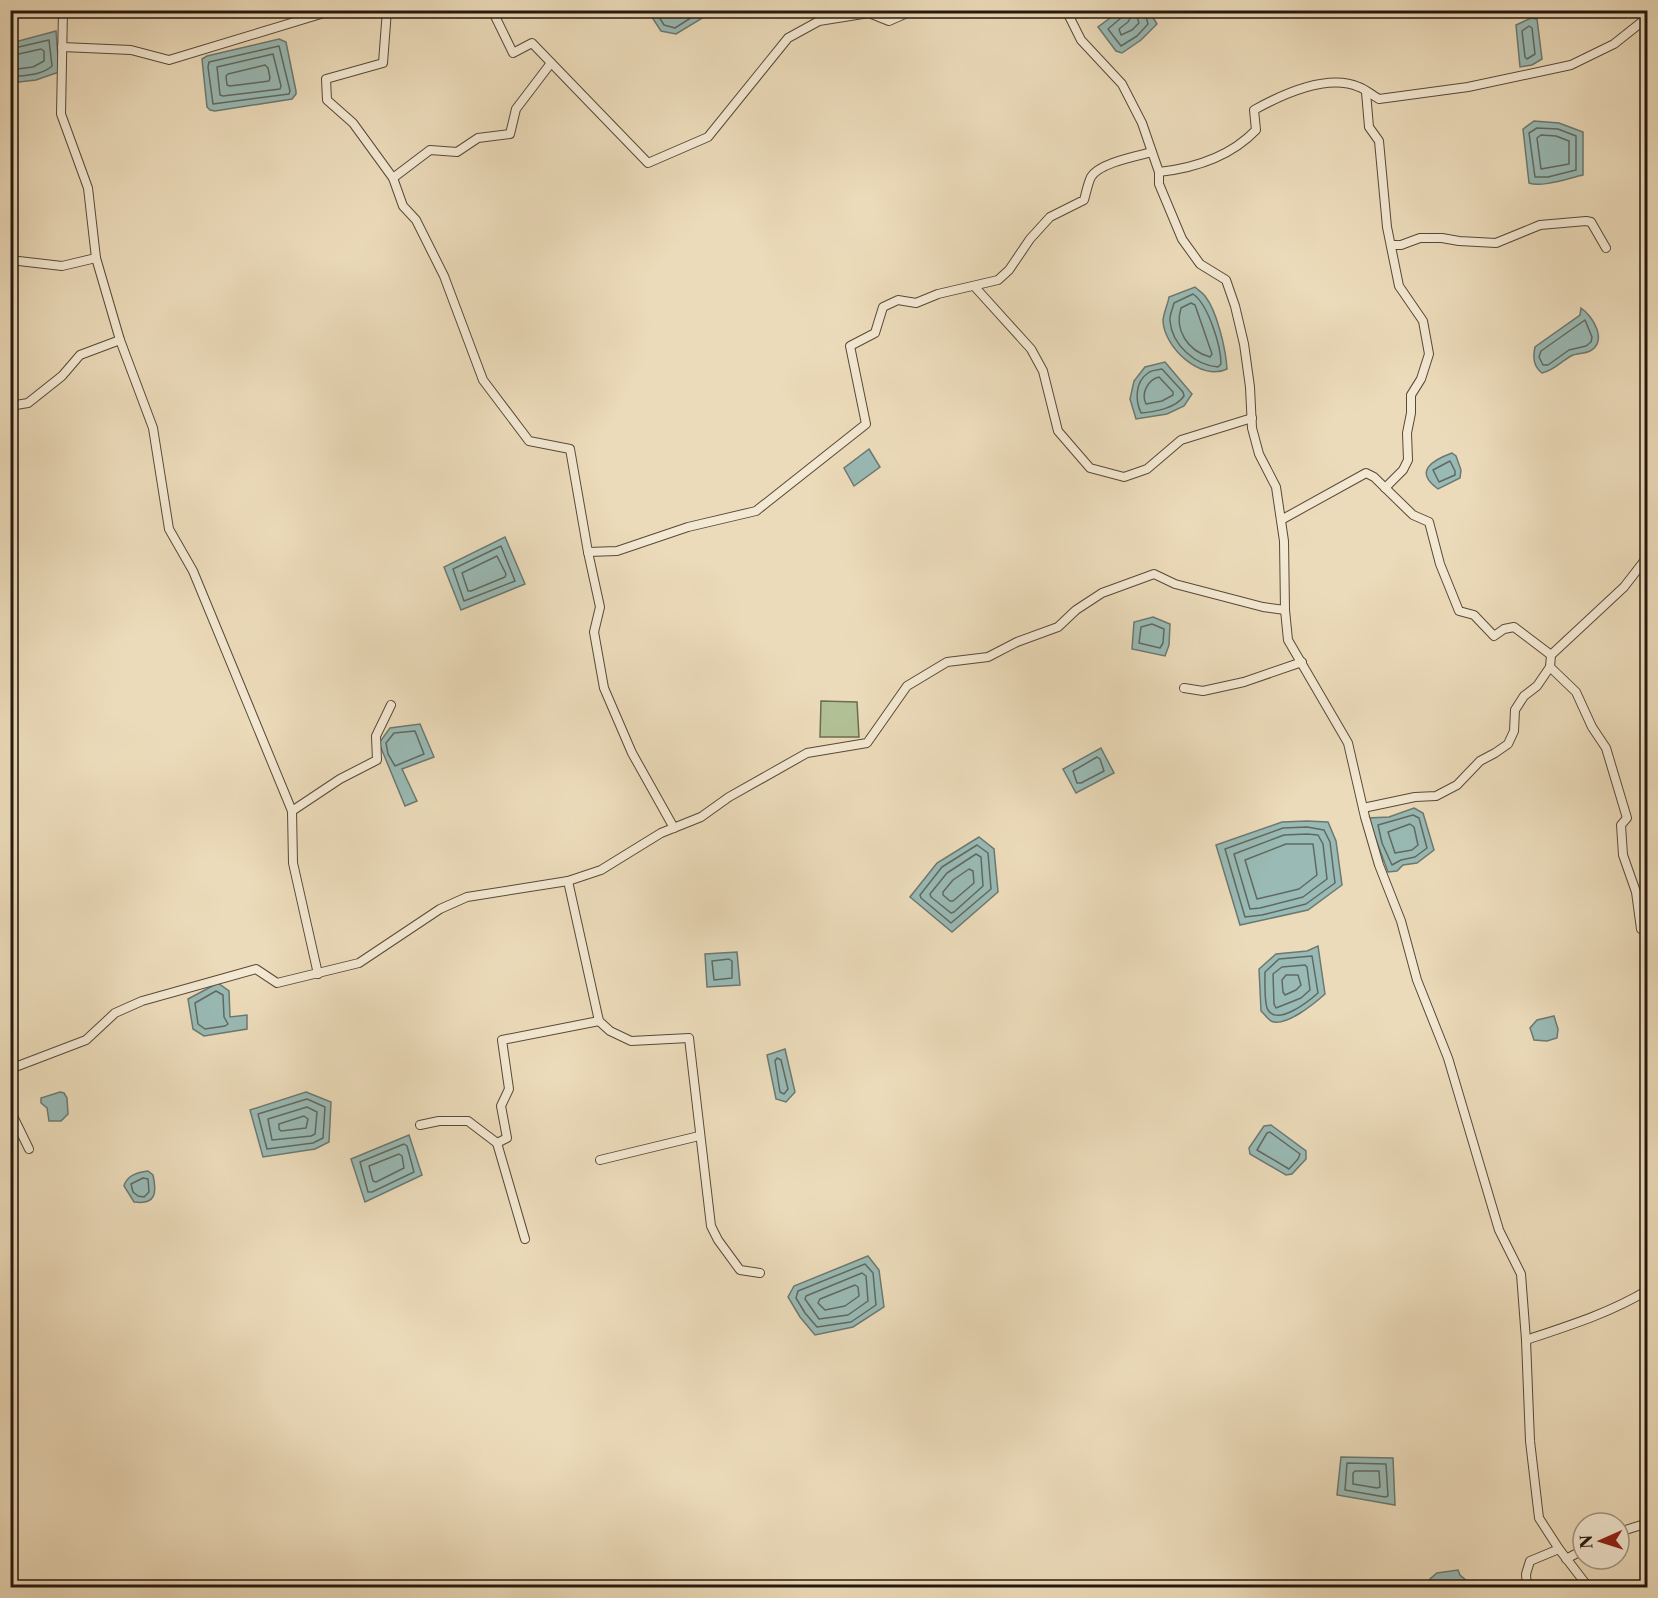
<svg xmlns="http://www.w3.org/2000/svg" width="1658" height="1598" font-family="'Libre Caslon Text',serif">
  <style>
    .green { fill: #b1c195; stroke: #6c6c51; stroke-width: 1.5 }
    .water { fill: #99bab5; stroke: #6b7972; stroke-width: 1.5 }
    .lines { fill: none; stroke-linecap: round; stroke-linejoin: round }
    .shore { stroke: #606961; stroke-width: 1.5 }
    .minor-casing { stroke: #584938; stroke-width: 10 }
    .minor { stroke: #f3e8d2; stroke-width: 8 }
  </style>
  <rect width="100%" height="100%" fill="#ecdbba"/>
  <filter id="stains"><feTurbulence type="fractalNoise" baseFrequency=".00333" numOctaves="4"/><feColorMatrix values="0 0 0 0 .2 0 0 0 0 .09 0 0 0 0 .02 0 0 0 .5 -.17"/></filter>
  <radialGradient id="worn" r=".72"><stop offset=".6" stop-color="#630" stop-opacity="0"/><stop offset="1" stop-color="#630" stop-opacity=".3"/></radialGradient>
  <path class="green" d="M821 701 857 702 859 737H820Z"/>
  <g class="water">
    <path d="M1121 10 1149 11 1157 24 1141 40 1122 53 1116 51 1098 27Z"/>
    <path d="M648 11H714L676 34 661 31Z"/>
    <path d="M1531 18 1537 19 1542 59 1532 65 1520 67 1516 25Z"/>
    <path d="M56 31 59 72 36 80 11 83V43Z"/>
    <path d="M279 39 286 42 296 91V94L292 99 215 111 210 110 207 107 202 59 207 56Z"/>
    <path d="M1534 121 1559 123 1583 132V175C1569 178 1541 188 1529 183L1523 129Z"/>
    <path d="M1195 287C1198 290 1203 293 1205 296 1217 311 1226 350 1227 369 1201 382 1164 347 1163 321 1163 314 1168 304 1169 297Z"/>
    <path d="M1581 308C1593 316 1608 341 1590 351 1584 354 1576 353 1571 356 1560 362 1555 370 1542 373 1533 366 1533 357 1535 347L1580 315Z"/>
    <path d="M1165 362 1192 394 1184 406 1167 414 1136 419 1130 399 1134 381 1145 367Z"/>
    <path d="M869 449 880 467 854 486 844 468Z"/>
    <path d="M1452 453 1456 456 1461 470 1460 478 1438 489C1413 471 1433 460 1452 453Z"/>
    <path d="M505 537 525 584 461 610 444 567Z"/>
    <path d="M1153 617 1170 624 1169 645 1165 656 1132 649 1134 622Z"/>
    <path d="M420 724 434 757 402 769 417 801 405 806 379 743 390 728Z"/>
    <path d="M1101 748 1114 773 1076 793 1063 769Z"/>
    <path d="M1414 808 1423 813 1434 850 1417 863 1403 865 1397 871 1388 872 1368 818 1389 817Z"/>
    <path d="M1307 821 1328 822 1336 841 1342 885 1308 910 1240 925 1216 845 1282 822Z"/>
    <path d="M979 837 994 849 998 892 952 932 910 897 937 863Z"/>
    <path d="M1318 946 1325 994C1315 1003 1285 1028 1271 1021 1268 1019 1264 1014 1261 1011L1259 969 1276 954 1307 951Z"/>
    <path d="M737 952 740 985 707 987 705 954Z"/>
    <path d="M218 983 229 991 230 1017 247 1015V1029L204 1036 193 1029 188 999Z"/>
    <path d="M1554 1016 1558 1029 1557 1038 1547 1041 1534 1040 1530 1028 1537 1020Z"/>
    <path d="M785 1049 795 1092 786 1102 776 1099 767 1055Z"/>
    <path d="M60 1092 64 1093 67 1098 68 1114 61 1121H49L47 1108 41 1103V1098Z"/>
    <path d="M306 1092 331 1102 329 1142 315 1149 263 1157 250 1110Z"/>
    <path d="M1271 1125 1306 1151V1159L1292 1174 1286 1175 1250 1154 1249 1148 1264 1126Z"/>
    <path d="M409 1135 422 1175 365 1202 351 1159Z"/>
    <path d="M148 1171 153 1175C157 1193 156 1205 134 1202L124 1186C127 1175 138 1172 148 1171Z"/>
    <path d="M868 1256 879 1270 884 1307 853 1327 815 1335 800 1317 788 1297 794 1286Z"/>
    <path d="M1341 1457 1393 1458 1395 1505 1337 1495Z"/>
    <path d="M1458 1570 1460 1575 1474 1587H1429L1430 1579 1437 1573Z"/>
  </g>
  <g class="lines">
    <g class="shore">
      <path d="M655 10 664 25 675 28 703 10"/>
      <path d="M1124 10 1122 17 1108 29 1121 46 1137 36 1148 24 1144 10"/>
      <path d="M1133 13 1136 14 1139 23 1132 30 1121 35 1119 29 1128 22Z"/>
      <path d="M1529 26 1532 28 1535 54 1527 59 1525 57 1522 31Z"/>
      <path d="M279 46 290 91 289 94 213 104 208 67 209 62Z"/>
      <path d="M10 49 49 40 52 66C41 76 25 75 10 77"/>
      <path d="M273 54 281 86 280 89 223 96 220 95 217 67Z"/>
      <path d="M10 56 41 49 44 51V61L33 67 10 70"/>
      <path d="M265 65 268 68 270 78 269 81 230 86 227 85 226 76 228 74Z"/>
      <path d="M1537 128 1558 129 1576 136V170L1548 177H1535L1529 133Z"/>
      <path d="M1541 135 1556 136 1569 141V164L1541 169 1537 138Z"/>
      <path d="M1193 294C1208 304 1221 346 1221 364L1218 367C1195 365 1172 345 1170 321 1169 316 1173 308 1174 303Z"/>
      <path d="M1191 303 1195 305 1212 354 1210 357C1188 351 1174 330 1181 308Z"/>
      <path d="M1585 320 1592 337 1591 342 1586 346 1569 350 1548 365H1543L1539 357 1541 351Z"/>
      <path d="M1162 369 1183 392 1184 396C1176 408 1155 412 1141 413 1135 400 1135 382 1148 373 1151 370 1158 370 1162 369Z"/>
      <path d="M1159 377 1173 392V395L1162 401 1146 404C1141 394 1147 380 1159 377Z"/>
      <path d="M1450 461 1455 471V475L1439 482 1433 470Z"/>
      <path d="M501 546 515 581 464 601 453 569Z"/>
      <path d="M497 556 506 574 505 577 471 591H468L462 573Z"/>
      <path d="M1152 624 1164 629 1163 643 1160 648 1139 643 1141 627Z"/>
      <path d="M415 731 424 754 395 766 388 754 386 743 394 733Z"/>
      <path d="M1097 757 1100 759 1104 771 1081 783H1077L1073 771Z"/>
      <path d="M1413 815 1419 818 1427 848 1415 857 1401 860 1392 865 1382 843 1378 825Z"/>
      <path d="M1410 824 1414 827 1418 845 1412 850 1395 853 1388 832Z"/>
      <path d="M1307 827 1324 830 1330 842 1335 883 1306 904 1262 915 1245 917 1225 849 1283 828Z"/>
      <path d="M1307 834 1318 835 1323 844 1327 879 1303 897 1260 908 1250 909 1234 854 1284 835Z"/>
      <path d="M1286 844H1313L1317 875 1299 889 1257 899 1245 860Z"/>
      <path d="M977 845 988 853 991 889 951 923 921 898 920 895 942 867Z"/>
      <path d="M976 854 981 857 983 886 954 912 951 913 931 897 930 894 947 873Z"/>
      <path d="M969 869 973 871 974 883 953 901H950L943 895V892L953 880Z"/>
      <path d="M1312 956 1318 993C1309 1001 1278 1026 1268 1010 1264 1004 1265 980 1265 972L1279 959Z"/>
      <path d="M729 959 732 961V978L714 980 712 961Z"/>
      <path d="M1305 965 1307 967 1310 990 1301 998 1276 1008 1274 1004 1273 974 1282 967Z"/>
      <path d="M1286 975H1298L1301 985 1296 990 1285 995 1283 992 1282 980Z"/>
      <path d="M216 991 223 995 224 1017 228 1024 225 1026 205 1029 198 1024 195 1003Z"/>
      <path d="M777 1058 781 1060 788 1089 784 1094 780 1092 775 1061Z"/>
      <path d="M307 1099 325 1107 323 1138 313 1143 267 1149 258 1114Z"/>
      <path d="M307 1107 317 1112 315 1134 311 1136 272 1140 268 1119Z"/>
      <path d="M304 1116 308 1119 306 1128 281 1131 279 1129V1124Z"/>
      <path d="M1270 1132 1300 1154 1298 1159 1289 1169 1257 1150 1267 1133Z"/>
      <path d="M404 1144 407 1146 414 1172 372 1192H368L360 1162Z"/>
      <path d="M399 1154 402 1156 404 1168 376 1182 373 1181 369 1166Z"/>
      <path d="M143 1178 148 1179 149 1192 144 1197 138 1196 133 1192 131 1184Z"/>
      <path d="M865 1264 873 1273 876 1305 851 1322 817 1327 805 1313 796 1298 798 1291Z"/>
      <path d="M862 1273 866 1276 868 1301 848 1315 819 1319 805 1299 806 1296Z"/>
      <path d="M855 1285 858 1287 859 1296 845 1306 825 1310 818 1303 820 1299Z"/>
      <path d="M1347 1463 1386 1464 1388 1496 1385 1497 1345 1490Z"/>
      <path d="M1355 1471H1379L1380 1487 1377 1488 1353 1484V1473Z"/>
    </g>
    <defs>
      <g id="minor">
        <path d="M63 10 61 114 88 188 96 258 120 340 153 428 169 529 193 571 292 811 293 863 318 974"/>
        <path d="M387 10 383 63 326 79 327 100 353 123 393 178 403 206 416 220 444 276 483 380 529 441 570 449 588 552 600 607 594 632 604 688 632 753 674 828"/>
        <path d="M492 10 513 53 532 43 648 163 708 137 788 38 819 21 869 13 889 21 914 10"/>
        <path d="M1066 10 1081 40 1122 84 1142 123 1152 152"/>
        <path d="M62 47 131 50 169 60 334 10"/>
        <path d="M1366 92 1369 127 1379 141 1387 227 1399 286 1423 321 1429 354 1421 379 1411 395V413L1407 433 1408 460 1403 470 1385 488"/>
        <path d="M1159 172C1195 168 1230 157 1256 130L1254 110C1281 95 1327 73 1359 87 1365 89 1372 95 1379 99L1468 87 1571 65 1614 44 1648 17"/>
        <path d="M393 178 430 150 457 152 478 138 510 134 516 109 551 63"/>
        <path d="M1391 245H1401L1420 238H1442L1459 241 1496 243 1540 225 1586 221 1591 222 1606 248"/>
        <path d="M10 260 62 266 96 258"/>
        <path d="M974 286 1031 349 1043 371 1058 431 1090 468 1124 477 1147 469 1181 440 1252 418"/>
        <path d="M10 413 16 405 28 403 62 376 80 355 120 340"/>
        <path d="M1281 520 1366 473 1374 477 1413 515 1429 522 1440 564 1459 611 1474 615 1494 636 1504 629 1514 627 1551 655"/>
        <path d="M588 552 617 551 688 527 756 511 866 424 850 346 875 333 883 307 898 300 916 303 938 294 998 280 1009 270 1030 239 1050 217 1084 200C1086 193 1088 183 1091 177 1099 163 1137 156 1152 152L1159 172V184L1182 239 1200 264 1226 280 1235 306 1244 344 1250 387 1252 428 1259 454 1276 487 1284 541 1285 610 1288 640 1348 743 1365 817 1379 865 1401 921 1417 980 1448 1058 1499 1230 1521 1274 1526 1340 1530 1441 1539 1518 1559 1549 1589 1588"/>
        <path d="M1550 667 1576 692 1592 727 1606 748 1627 818 1621 825 1623 855 1636 892 1641 929 1648 928"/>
        <path d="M1184 688 1203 691 1244 682 1302 662"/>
        <path d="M1363 808 1415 797 1436 796 1457 785 1480 761 1495 753 1508 744 1514 731 1515 710 1524 696 1537 686 1550 667 1551 655 1624 587 1648 556"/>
        <path d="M292 811 340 779 377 760 376 736 391 705"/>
        <path d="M568 881 599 1021 610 1031 631 1041 689 1038 711 1226 718 1240 740 1270 760 1273"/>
        <path d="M10 1069 86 1040 115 1013 142 1001 256 969 277 983 359 963 440 909 467 897 568 881 601 870 661 833 701 817 729 797 807 753 867 743 907 686 947 662 988 657 1017 642 1058 627 1076 610 1102 593 1154 574 1175 584 1263 607 1285 610"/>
        <path d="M10 1110 29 1149"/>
        <path d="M420 1125 439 1121H468L497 1143 507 1138 501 1106 509 1089 502 1040 599 1021"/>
        <path d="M497 1143 525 1239"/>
        <path d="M600 1160 699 1136"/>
        <path d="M1526 1340C1568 1326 1610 1313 1648 1290"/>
        <path d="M1619 1532 1648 1523"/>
        <path d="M1566 1559 1583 1550"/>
        <path d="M1527 1588 1526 1574 1530 1561 1559 1549"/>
      </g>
    </defs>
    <use href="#minor" class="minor-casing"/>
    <use href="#minor" class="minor"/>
  </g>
  <rect width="1658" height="1598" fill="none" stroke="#ecdbba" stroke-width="36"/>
  <rect x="12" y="12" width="1634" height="1574" fill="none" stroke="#26180d" stroke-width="3"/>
  <rect x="18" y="18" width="1622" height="1562" fill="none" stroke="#26180d" stroke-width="1.5"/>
  <g transform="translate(1601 1541) rotate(267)"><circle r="28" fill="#f3e8d2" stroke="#a19583" stroke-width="1.5"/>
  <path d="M0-4.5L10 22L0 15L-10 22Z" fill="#8f2418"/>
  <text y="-9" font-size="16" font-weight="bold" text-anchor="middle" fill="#26180d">N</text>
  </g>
  <rect width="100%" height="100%" filter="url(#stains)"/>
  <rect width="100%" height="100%" fill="url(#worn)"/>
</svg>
